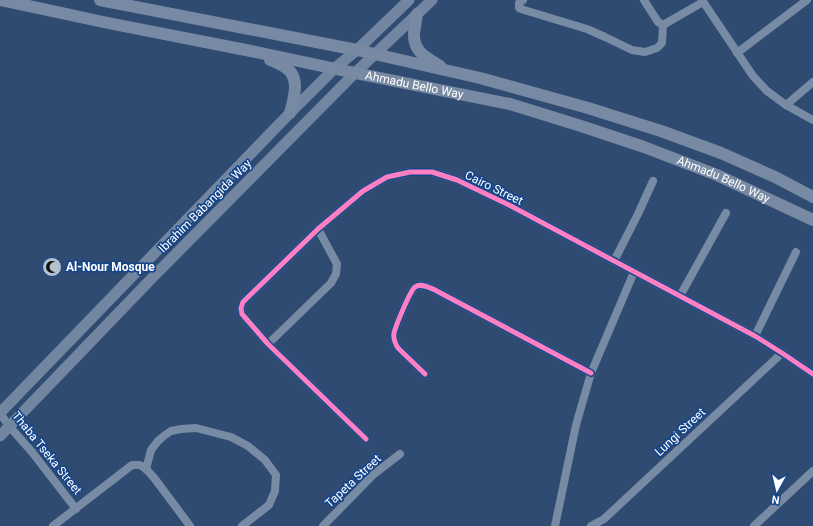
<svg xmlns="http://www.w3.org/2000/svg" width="813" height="526" font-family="Roboto,sans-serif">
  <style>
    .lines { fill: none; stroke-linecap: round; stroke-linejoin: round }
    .minor { stroke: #778ba5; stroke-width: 8 }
    .secondary { stroke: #7386a1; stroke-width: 11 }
    .primary { stroke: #7789a3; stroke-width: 12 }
    .cycleway-casing { stroke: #15468c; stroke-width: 8 }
    .cycleway { stroke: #ff80c0; stroke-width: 5 }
    .labels { text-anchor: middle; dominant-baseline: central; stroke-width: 3.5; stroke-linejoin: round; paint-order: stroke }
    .street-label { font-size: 12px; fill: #fff; stroke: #15468c }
    .poi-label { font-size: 12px; font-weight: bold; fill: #fff; stroke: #15468c; text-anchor: start }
  </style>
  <rect width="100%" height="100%" fill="#304b71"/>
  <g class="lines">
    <g class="minor">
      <path d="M523 0 519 3V8L524 10 587 29 605 37 632 50 645 52 657 48 662 43 663 25"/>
      <path d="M644 0 658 22 663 25 703 2"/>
      <path d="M702 0 753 76 767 91 786 105 813 120"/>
      <path d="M737 53 807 0"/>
      <path d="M786 105 813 82"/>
      <path d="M614 261 638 214 653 181"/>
      <path d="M680 296 726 213"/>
      <path d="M755 336 796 252"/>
      <path d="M268 344 331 283 336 274 337 264 318 229"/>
      <path d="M425 374 398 348C395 343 393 338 394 333 396 325 410 291 415 287 420 283 428 287 433 289L591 373"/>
      <path d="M0 413 9 426 32 452 76 509"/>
      <path d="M366 439 268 344 242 314 241 308 243 302 318 229 363 191 387 177 410 172H432L457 180 509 205 755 336 782 353 813 374"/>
      <path d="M146 469 151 450 158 441 165 435 171 431 181 429 196 428 231 437 248 446 265 460 276 475 275 491 269 505 242 526"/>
      <path d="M53 526 132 465H140L146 469 155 479 190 526"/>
      <path d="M323 526 374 474 400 454"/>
      <path d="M555 526 576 425 591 373 634 272"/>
      <path d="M591 526 604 519 782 353"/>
      <path d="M754 526 813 471"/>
    </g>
    <g class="secondary">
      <path d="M0 413 290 113 335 68 357 50 409 0"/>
      <path d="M0 436 154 276 355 73 432 0"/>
    </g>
    <g class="primary">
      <path id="s1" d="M1 0 108 23 251 51 355 73 510 104 581 126 644 147 717 175 813 220"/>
      <path d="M100 0 357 50 480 78 588 108 661 131 721 153 775 177 813 197"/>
      <path d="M417 14C416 21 415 27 414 33 413 52 426 57 440 66"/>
      <path d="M270 60C275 62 280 64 285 67 301 77 294 98 290 113"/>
    </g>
    <defs>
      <g id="cycleway">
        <path d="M425 374 398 348C395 343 393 338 394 333 396 325 410 291 415 287 420 283 428 287 433 289L591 373"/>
        <path d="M366 439 268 344 242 314 241 308 243 302 318 229 363 191 387 177 410 172H432L457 180 509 205 755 336 782 353 813 374"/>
      </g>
    </defs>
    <use href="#cycleway" class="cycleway-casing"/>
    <use href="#cycleway" class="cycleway"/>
  </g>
  <defs>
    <symbol id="mosque-disc" viewBox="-11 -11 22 22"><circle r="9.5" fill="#b7c0cd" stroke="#15468c"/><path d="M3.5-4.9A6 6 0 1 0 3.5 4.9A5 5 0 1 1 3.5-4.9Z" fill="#111"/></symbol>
  </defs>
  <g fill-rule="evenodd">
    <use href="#mosque-disc" x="41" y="256" width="22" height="22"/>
  </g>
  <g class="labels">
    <g class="street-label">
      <text stroke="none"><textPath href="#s1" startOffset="422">Ahmadu Bello Way</textPath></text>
      <text stroke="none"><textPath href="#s1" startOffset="746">Ahmadu Bello Way</textPath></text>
      <text transform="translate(494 188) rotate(26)">Cairo Street</text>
      <text transform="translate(205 206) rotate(-45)">Ibrahim Babangida Way</text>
      <text transform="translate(680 432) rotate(-43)">Lungi Street</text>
      <text transform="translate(47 453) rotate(51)">Thaba Tseka Street</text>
      <text transform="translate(353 481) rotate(-43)">Tapeta Street</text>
    </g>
    <g class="poi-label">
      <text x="66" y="267">Al-Nour Mosque</text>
    </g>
  </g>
  <g transform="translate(777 490) rotate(188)" stroke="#15468c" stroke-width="3" paint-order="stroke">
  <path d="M0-3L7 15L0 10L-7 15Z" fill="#ffffff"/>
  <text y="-6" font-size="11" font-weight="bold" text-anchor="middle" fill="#ffffff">N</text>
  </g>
</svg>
